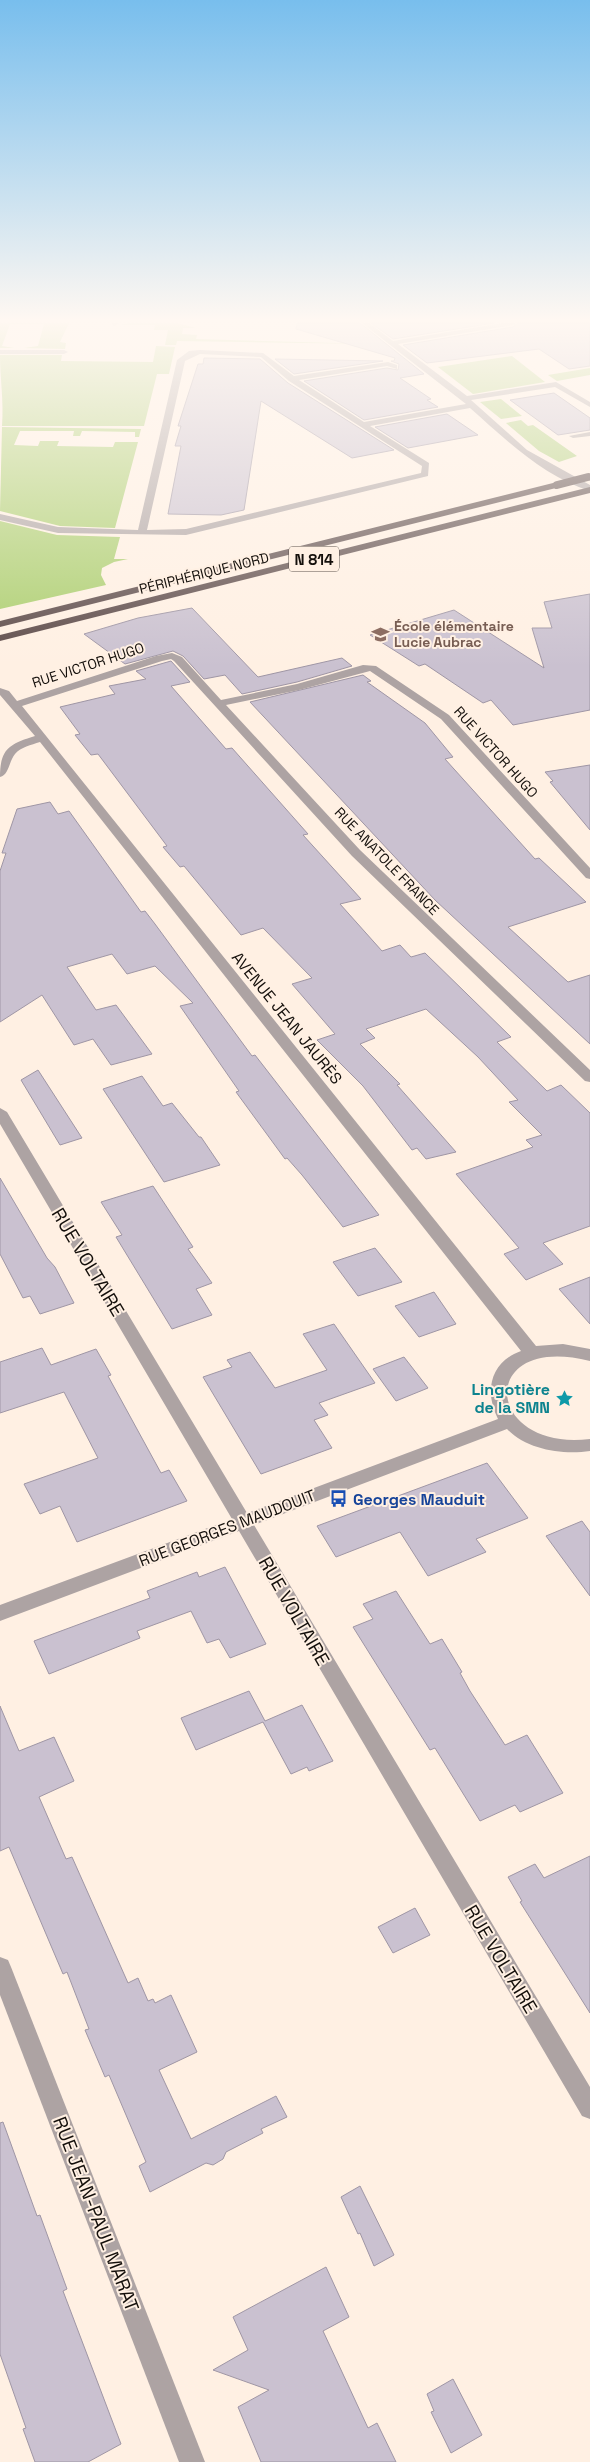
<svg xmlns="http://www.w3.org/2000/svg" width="590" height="2462" font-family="'Space Grotesk',sans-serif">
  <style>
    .green { fill: #aecf77 }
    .forest { fill: #abce6e }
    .building { fill: #cac1d0; stroke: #9f96a5 }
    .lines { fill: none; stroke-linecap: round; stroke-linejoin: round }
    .minor { fill: #ada3a3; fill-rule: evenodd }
    .highway { fill: #5d4b4a; fill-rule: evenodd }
    .highway-bridge { stroke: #5d4b4a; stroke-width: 8 }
    .labels { text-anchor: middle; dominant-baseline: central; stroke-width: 4; stroke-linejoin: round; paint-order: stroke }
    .far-street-label { font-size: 14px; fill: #140f0b; stroke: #fff0e3 }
    .far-education-label { font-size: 14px; font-weight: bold; fill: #785e54; stroke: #fff0e3; text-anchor: start }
    .shield { fill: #fff0e3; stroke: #5a524c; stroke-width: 1 }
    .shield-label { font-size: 15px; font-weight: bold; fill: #140f0b }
    .street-label { font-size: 16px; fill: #140f0b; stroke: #fff0e3 }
    .culture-label { font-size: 16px; font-weight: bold; fill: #0d838f; stroke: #fff0e3; text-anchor: end }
    .transit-label { font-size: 16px; font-weight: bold; fill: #164399; stroke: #fff0e3; text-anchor: start }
    .near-street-label { font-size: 19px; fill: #140f0b; stroke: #fff0e3 }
  </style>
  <rect width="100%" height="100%" fill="#fff0e3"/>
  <g class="green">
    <path d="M0 323H69L60 342 66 343 65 349 24 348 38 346 44 324H10L2 346 14 348H0Z"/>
    <path d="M129 323H177L196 328H183L182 334 197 335 196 339 372 344 177 341 176 345H165L168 330H154L155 325H120Z"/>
    <path d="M156 346 175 347 169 374H157L144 426H2C4 401 0 379 0 355H62L61 361 153 362Z"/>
    <path d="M512 356 545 382 473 394 438 367Z"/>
    <path d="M590 368V375L557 381 548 375Z"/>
    <path d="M501 399 522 416 501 419 480 402Z"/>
    <path d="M521 420 528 426 533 425 577 456 559 462 539 451 506 423Z"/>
  </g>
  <g class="forest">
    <path d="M2 427 141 429 139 437H135V432L82 431 80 436H73L74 431H20L14 445 38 446 40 441H59L57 446 113 447 115 442H138L115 528 60 526 0 511Z"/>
    <path d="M0 521 57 535 120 537 114 559H128L114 562 102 568 101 575 106 585 0 609Z"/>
  </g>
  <g class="building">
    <path d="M297 323H360L424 374 400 378 431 399 427 400 438 407 364 420 304 381 387 368 398 370 399 364 391 361H394L395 358 296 329Z"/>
    <path d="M371 323H494L393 339Z"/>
    <path d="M518 323H590V366L569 369 539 349 427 363 403 345 513 327Z"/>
    <path d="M204 358 260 359 288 383 394 450 352 458 261 401 244 510 221 515 168 514 181 446H175L181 426H178L198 364H203Z"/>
    <path d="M275 359 383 361 294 374Z"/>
    <path d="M554 393 590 418V430L558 435 510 400Z"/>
    <path d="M447 414 478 435 408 448 375 427Z"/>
    <path d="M590 594V710L513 725 491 700 483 703 425 664 419 666 370 635 454 610 544 668 532 628H552L544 602Z"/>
    <path d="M192 608 258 677 342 658 352 666 297 682 242 694 225 675 204 679 183 656 173 651 125 664 84 634 138 618Z"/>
    <path d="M171 661 190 682 171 686 226 749 232 748 308 834 303 835 361 899 340 904 382 951 400 945 411 957 425 953 511 1037 497 1042 547 1091 561 1085 590 1113V1226L543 1243 563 1264 526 1280 504 1254 519 1248 456 1174 533 1147 526 1140 542 1135 509 1102 518 1100 478 1057 426 1009 366 1029 375 1038 360 1044 400 1084 397 1085 456 1152 426 1159 417 1148 412 1150 363 1086 317 1040 335 1034 292 984 312 978 263 928 241 935 184 866 180 867 163 847 167 846 98 754 91 755 75 735 80 734 60 707 115 694 109 686 146 679 136 671Z"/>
    <path d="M363 675 371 681 367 682 425 723 453 757 445 759 535 859 539 858 586 902 508 927 568 982 590 975V1044L435 900 250 702Z"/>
    <path d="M590 765V830L550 782 553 781 545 772Z"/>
    <path d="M50 802 58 814 69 811 141 912 145 911 155 924 252 1056 255 1055 379 1215 343 1227 302 1175 287 1158 285 1159 236 1092 239 1091 180 1006 193 1003 155 966 127 974 112 954 67 967 96 1010 116 1005 152 1054 111 1065 93 1039 74 1045 42 995 0 1022V871L6 853H2L17 809Z"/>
    <path d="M38 1070 82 1138 60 1145 21 1080Z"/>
    <path d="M142 1076 163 1106 172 1103 199 1137H201L220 1165 164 1182 103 1089Z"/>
    <path d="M0 1178 47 1258 55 1267 74 1303 40 1314 30 1296 23 1298 0 1254Z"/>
    <path d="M153 1186 193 1247 188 1249 212 1283 196 1289 212 1315 172 1329 116 1237 122 1235 101 1202Z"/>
    <path d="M375 1248 402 1282 358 1296 333 1262Z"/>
    <path d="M590 1277V1324L559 1289Z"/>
    <path d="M434 1292 456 1324 419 1337 395 1306Z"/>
    <path d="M334 1324 375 1383 319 1403 328 1415 314 1420 332 1448 261 1474 203 1377 232 1367 227 1360 250 1352 275 1388 327 1370 303 1334Z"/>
    <path d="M42 1348 51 1365 96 1349 111 1375 108 1376 161 1473 169 1470 187 1501 77 1542 60 1506 40 1514 24 1484 98 1458 64 1392 0 1413V1362Z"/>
    <path d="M404 1357 428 1388 396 1401 373 1369Z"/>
    <path d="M487 1463 528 1518 476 1539 486 1552 428 1576 400 1532 336 1557 317 1526Z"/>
    <path d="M582 1521 590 1532V1596L546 1536Z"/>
    <path d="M225 1567 266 1644 230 1658 219 1639 207 1643 191 1611 137 1631 140 1638 49 1674 34 1641 150 1598 147 1591 197 1572 199 1577Z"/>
    <path d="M396 1591 430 1644 442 1639 462 1672 460 1673 470 1691 505 1745 527 1735 563 1793 520 1812 515 1805 480 1821 435 1748 430 1750 353 1627 373 1619 363 1604Z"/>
    <path d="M249 1691 265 1721 302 1705 333 1761 309 1771 307 1767 291 1774 263 1722 196 1750 181 1718Z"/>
    <path d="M0 1706 19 1751 54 1737 74 1781 39 1797 66 1859 72 1857 128 1983 138 1978 148 2001 153 1999 155 2003 171 1995 197 2052 159 2070 191 2139 276 2096 287 2117 261 2129 263 2133 226 2152 223 2159 213 2165 206 2163 150 2192 139 2166 146 2162 109 2075 105 2077 85 2030 89 2029 67 1972 63 1974 9 1847 0 1851Z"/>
    <path d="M590 1856V2013L520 1902 522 1901 508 1877 535 1864 544 1878Z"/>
    <path d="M415 1908 430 1935 393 1953 378 1927Z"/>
    <path d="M3 2122 37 2216 40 2215 67 2289 63 2291 121 2444 88 2462H35L23 2429 26 2428 0 2354V2123Z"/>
    <path d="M360 2186 394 2255 374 2266 360 2233 358 2234 341 2197Z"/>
    <path d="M326 2267 349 2317 323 2331 368 2428 377 2423 396 2462H261L238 2407 269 2390 213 2370 248 2350 233 2317Z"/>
    <path d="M453 2379 482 2435 451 2453 431 2412 434 2411 427 2394Z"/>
  </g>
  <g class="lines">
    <g class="minor">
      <path d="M111 323H120L114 326Z"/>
      <path d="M362 323H369L393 341 503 323H516L513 325 398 344 467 396 556 382 590 402V407L555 387 471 400 527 450 590 485V491C544 477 505 439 470 408L370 426 429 463 428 476 186 535 58 533 0 520V514L58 527 138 530 177 360 189 351 200 350 263 353 294 376 388 362 397 365V369L387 366 299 380 364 422 466 404ZM200 354 261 357 289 381 422 466 421 473 186 529 147 530 185 361Z"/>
      <path d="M0 350H64L68 352 64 354H0Z"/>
      <path d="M590 432V436L573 438 569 436Z"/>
      <path d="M172 653 182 657 221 700 297 684 363 665 376 666 449 715 590 868V879L586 878 441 719 370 671 299 690 226 705 360 850 590 1070V1082L585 1081 352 856 174 661 171 659 162 661 22 706 536 1346 563 1344 590 1349V1361C476 1332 483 1452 590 1439V1451C563 1455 527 1450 507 1429L254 1525 590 2087V2119L582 2116 239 1531 0 1621V1605L232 1519 0 1124V1108L7 1112 247 1513 498 1419C484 1392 490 1362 521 1351L40 742C31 745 21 747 15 754 9 761 9 775 0 777 0 749 9 744 35 736L0 695V688L9 691 17 701 156 656Z"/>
      <path d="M0 1957 8 1960 11 1967 205 2462H179L0 1995Z"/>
    </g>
    <g class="highway">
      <path d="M557 482 560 483V487L0 627V621Z"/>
      <path d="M590 487V493L0 641V635Z"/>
    </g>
    <path class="highway-bridge" d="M557 485 588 477"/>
  </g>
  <linearGradient id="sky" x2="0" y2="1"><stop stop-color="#78beed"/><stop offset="0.48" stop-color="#fff8f2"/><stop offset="1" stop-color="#fff8f2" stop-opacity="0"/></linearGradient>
  <rect width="590" height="667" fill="url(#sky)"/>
  <defs>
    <symbol id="school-bare" viewBox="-9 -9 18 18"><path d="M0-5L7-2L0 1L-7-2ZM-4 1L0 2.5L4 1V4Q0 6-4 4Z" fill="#8d6e63" stroke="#fff0e3" stroke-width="2.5" paint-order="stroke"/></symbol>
    <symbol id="sight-bare" viewBox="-9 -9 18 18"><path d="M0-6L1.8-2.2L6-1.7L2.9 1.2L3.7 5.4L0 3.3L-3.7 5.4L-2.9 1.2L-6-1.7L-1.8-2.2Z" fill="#0f9aa8" stroke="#fff0e3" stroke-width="2.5" paint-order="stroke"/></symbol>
    <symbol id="bus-bare" viewBox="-9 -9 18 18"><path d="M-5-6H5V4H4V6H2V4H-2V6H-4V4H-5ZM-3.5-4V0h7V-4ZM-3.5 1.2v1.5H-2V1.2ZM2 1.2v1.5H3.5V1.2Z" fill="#1a4fb4" stroke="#fff0e3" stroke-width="2.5" paint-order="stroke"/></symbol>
  </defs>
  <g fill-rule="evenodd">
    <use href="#school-bare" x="368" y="622" width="25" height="25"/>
    <use href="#sight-bare" x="552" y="1386" width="25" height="25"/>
    <use href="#bus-bare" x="326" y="1486" width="25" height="25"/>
  </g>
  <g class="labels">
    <g class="far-street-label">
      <text transform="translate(204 573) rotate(-14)">PÉRIPHÉRIQUE NORD</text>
      <text transform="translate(88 665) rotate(-18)">RUE VICTOR HUGO</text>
      <text transform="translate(496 752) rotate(48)">RUE VICTOR HUGO</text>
      <text transform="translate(387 861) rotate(46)">RUE ANATOLE FRANCE</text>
    </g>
    <g class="far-education-label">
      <text x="394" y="626">École élémentaire<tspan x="394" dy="16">Lucie Aubrac</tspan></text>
    </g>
    <rect class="shield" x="289" y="546.5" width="50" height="25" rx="4"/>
    <g class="shield-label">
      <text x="314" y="559">N 814</text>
    </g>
    <g class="street-label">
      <text transform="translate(287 1018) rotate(51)">AVENUE JEAN JAURÈS</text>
      <text transform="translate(227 1528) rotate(-21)">RUE GEORGES MAUDOUIT</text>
    </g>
    <g class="culture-label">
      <text x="550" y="1389">Lingotière<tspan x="550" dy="18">de la SMN</tspan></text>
    </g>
    <g class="transit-label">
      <text x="353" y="1499">Georges Mauduit</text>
    </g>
    <g class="near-street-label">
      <text transform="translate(88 1262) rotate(59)">RUE VOLTAIRE</text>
      <text transform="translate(294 1611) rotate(60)">RUE VOLTAIRE</text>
      <text transform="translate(501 1959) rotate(59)">RUE VOLTAIRE</text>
      <text transform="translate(96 2214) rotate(69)">RUE JEAN-PAUL MARAT</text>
    </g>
  </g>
</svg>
